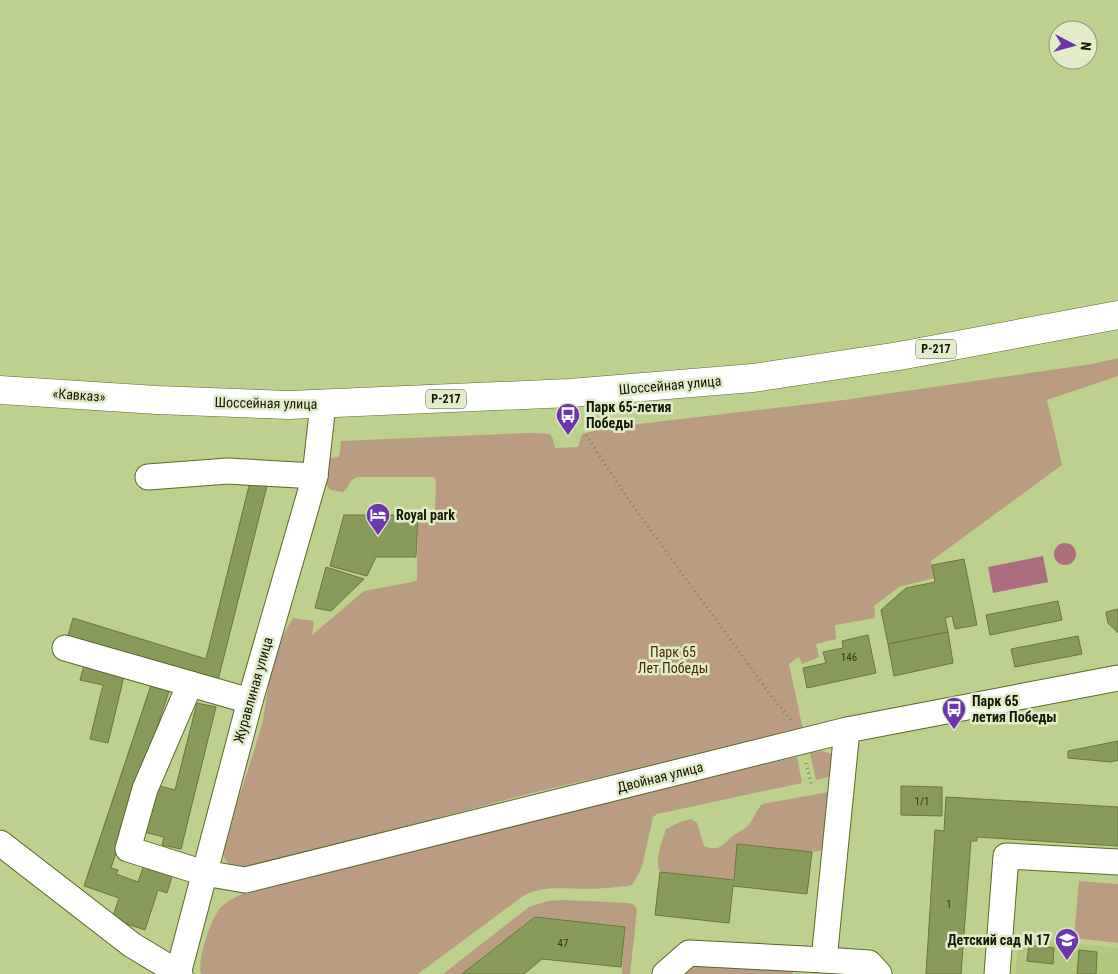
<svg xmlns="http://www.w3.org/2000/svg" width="1118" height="974" font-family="'Roboto Condensed',sans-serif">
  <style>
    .built { fill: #b3c87e }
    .green { fill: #ba9c83 }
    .water { fill: #ac6e7f }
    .building { fill: #899b5b; stroke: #687839 }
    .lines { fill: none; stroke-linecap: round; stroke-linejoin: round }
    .minor-casing { stroke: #586829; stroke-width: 27 }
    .highway-casing { stroke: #586829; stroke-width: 29 }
    .path { stroke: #7a8857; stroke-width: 3; stroke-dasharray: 1 4; stroke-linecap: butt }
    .minor { stroke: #fff; stroke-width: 25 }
    .highway { stroke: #fff; stroke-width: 28 }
    .labels { text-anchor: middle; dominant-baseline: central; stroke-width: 5; stroke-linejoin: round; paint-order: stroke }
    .number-label { font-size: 11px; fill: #303a18 }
    .shield { fill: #e2eccb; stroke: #51583e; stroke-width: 1 }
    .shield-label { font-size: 12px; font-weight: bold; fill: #131901 }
    .street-label { font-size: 14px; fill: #131901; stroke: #e2eccb }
    .poi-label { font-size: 14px; font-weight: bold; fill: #131901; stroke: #e2eccb; text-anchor: start }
    .park-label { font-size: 14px; fill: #4b2a07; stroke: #e2eccb }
  </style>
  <rect width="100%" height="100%" fill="#bdd08e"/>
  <path class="built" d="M1019 938 1118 948V974H1015Z"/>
  <g class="green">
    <path d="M1118 358V376L1047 400 1062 465 931 561 934 578 899 587 874 606 875 618 835 625 836 639 816 644 819 657 802 664 799 657 789 664 803 730 532 793 257 866C239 869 226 870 221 848 236 806 251 764 263 720 265 712 265 703 267 694 271 668 278 640 293 618L314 621 312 635 364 591 412 582 417 580 418 515 435 516 436 479 433 477H358C348 480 350 487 343 492L330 490 325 482 330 458 339 457 341 441 529 433 550 434 553 439 555 448 578 447 582 434 605 428 844 400 1092 364Z"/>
    <path d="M822 751 832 754V776L816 780 810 753Z"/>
    <path d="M797 757 802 783 657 814 653 817 642 867 633 884 628 886C613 887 599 889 585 889 563 889 543 885 523 896L418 974H201C197 960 211 918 221 907 229 900 239 895 248 891L725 773Z"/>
    <path d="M829 792 823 850 812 852 738 844 734 880 660 872C654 860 662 842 666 829L680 822 691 819 697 823 704 846C721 852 721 845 734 835 738 832 743 830 747 827 753 820 756 811 762 804Z"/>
    <path d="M1079 881 1118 884V943L1074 938Z"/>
    <path d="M564 900 629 903 634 905 637 910 630 974H622L625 927 535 917 462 974H443L529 907 548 901Z"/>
    <path d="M686 965 792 970 793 974H675Z"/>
  </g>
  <g class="water">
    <circle cx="1065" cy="554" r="11"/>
    <path d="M1043 556 1048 582 993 593 988 567Z"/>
  </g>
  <g class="building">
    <path d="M251 478 268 482 217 684 67 639 73 618 206 659Z"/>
    <path d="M344 515H418L416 557H376L367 576 330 566Z"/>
    <path d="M964 559 977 625 955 629 952 616 945 618 948 632 888 644 881 610 906 588 935 582 932 565Z"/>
    <path d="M326 567 364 579 331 611 315 608Z"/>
    <path d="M1058 601 1062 620 990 635 986 615Z"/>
    <path d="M1118 609V633L1108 623 1106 612Z"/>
    <path d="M948 632 953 663 894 676 888 644Z"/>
    <path d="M868 635 876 673 807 688 803 668 826 663 823 652 843 648 842 641Z"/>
    <path d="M1078 636 1082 654 1015 667 1011 649Z"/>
    <path d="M85 662 125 672 108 743 90 739 103 685 80 680Z"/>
    <path d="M153 679 171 685 111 868 118 870 116 874 138 882 147 857 175 867 167 893 158 890 145 930 112 919 119 898 84 886Z"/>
    <path d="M197 703 216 707 181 849 162 845 164 837 144 832 156 785 175 790Z"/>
    <path d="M1118 741V760L1111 762 1068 758V751Z"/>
    <path d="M901 786 942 787V816L901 815Z"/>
    <path d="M946 797 1118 807V846L977 837V841H971L961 974H926L935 830 944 831Z"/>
    <path d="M737 844 812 852 807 894 733 886 729 923 655 915 660 872 734 880Z"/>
    <path d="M535 917 625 927 621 967 542 959 524 974H462Z"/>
    <path d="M1029 945 1054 948 1053 964 1027 961Z"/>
    <path d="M1079 950 1097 952 1096 974H1077Z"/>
  </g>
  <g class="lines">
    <defs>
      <g id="minor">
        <path d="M148 477 228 471 315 476"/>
        <path d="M65 648 250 701"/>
        <path d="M190 684 145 789 128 849 204 873 245 880 847 730 1118 678"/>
        <path d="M847 730 824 960 869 963 879 974"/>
        <path d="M0 843 132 945 180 974"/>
        <path d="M178 974 250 701 315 476 323 404"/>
        <path d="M665 974 689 953 824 960"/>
        <path d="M997 974 1006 856 1118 862"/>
      </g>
      <path id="highway" d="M0 390 157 400 289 405 570 393 753 378 899 356 1118 315"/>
    </defs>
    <use href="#minor" class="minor-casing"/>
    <use href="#highway" class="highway-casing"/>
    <g class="path">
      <path d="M586 435 626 496 775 701 791 720"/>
      <path d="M806 763 812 787"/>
    </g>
    <use href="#minor" class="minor"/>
    <use href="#highway" class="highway"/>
  </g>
  <defs>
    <symbol id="bus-pin" viewBox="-11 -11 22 30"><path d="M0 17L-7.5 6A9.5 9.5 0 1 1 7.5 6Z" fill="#6e36ac" stroke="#e2eccb"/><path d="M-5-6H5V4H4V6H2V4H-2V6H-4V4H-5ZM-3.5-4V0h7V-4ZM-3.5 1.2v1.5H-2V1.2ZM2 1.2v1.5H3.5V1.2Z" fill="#fff"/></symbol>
    <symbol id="hotel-pin" viewBox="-11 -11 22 30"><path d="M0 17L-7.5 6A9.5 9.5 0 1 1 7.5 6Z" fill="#6e36ac" stroke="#e2eccb"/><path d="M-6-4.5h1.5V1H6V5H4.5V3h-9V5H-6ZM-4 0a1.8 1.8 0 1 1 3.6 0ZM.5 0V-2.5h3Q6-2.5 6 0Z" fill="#fff"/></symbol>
    <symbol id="school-pin" viewBox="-11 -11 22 30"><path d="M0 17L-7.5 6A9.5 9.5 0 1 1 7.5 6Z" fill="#6e36ac" stroke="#e2eccb"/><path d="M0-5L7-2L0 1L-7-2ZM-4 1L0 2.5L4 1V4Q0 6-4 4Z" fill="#fff"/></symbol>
  </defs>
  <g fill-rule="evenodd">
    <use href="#bus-pin" x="554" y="401" width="28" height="38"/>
    <use href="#hotel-pin" x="364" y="501" width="28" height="38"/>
    <use href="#bus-pin" x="940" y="695" width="28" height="38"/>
    <use href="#school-pin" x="1053" y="926" width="28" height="38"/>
  </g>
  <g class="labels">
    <g class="number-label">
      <text x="849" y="657">146</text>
      <text x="922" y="801">1/1</text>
      <text x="949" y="904">1</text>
      <text x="563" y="943">47</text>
    </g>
    <g class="shield">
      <rect x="916" y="339.5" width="40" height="19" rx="4"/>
      <rect x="426" y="389.5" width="40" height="19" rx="4"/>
    </g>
    <g class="shield-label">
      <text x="936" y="349">Р-217</text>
      <text x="446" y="399">Р-217</text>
    </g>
    <g class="street-label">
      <text transform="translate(670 385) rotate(-5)">Шоссейная улица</text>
      <text transform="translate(79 395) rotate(4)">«Кавказ»</text>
      <text transform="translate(266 403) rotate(1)">Шоссейная улица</text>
      <text transform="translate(253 690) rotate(-74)">Журавлиная улица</text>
      <text transform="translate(660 777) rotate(-14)">Двойная улица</text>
    </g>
    <g class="poi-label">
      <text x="586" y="407">Парк 65-летия<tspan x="586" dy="16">Победы</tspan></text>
      <text x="396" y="515">Royal park</text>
      <text x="972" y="701">Парк 65<tspan x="972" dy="16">летия Победы</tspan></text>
      <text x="1050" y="940" text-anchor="end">Детский сад N 17</text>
    </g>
    <g class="park-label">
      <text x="673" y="652">Парк 65<tspan x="673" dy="16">Лет Победы</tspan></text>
    </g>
  </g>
  <g transform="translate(1073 45) rotate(96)"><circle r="24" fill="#e2eccb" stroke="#8f987a"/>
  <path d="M0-4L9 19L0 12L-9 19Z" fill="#6e36ac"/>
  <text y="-8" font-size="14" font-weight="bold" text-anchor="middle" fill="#131901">N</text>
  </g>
</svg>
